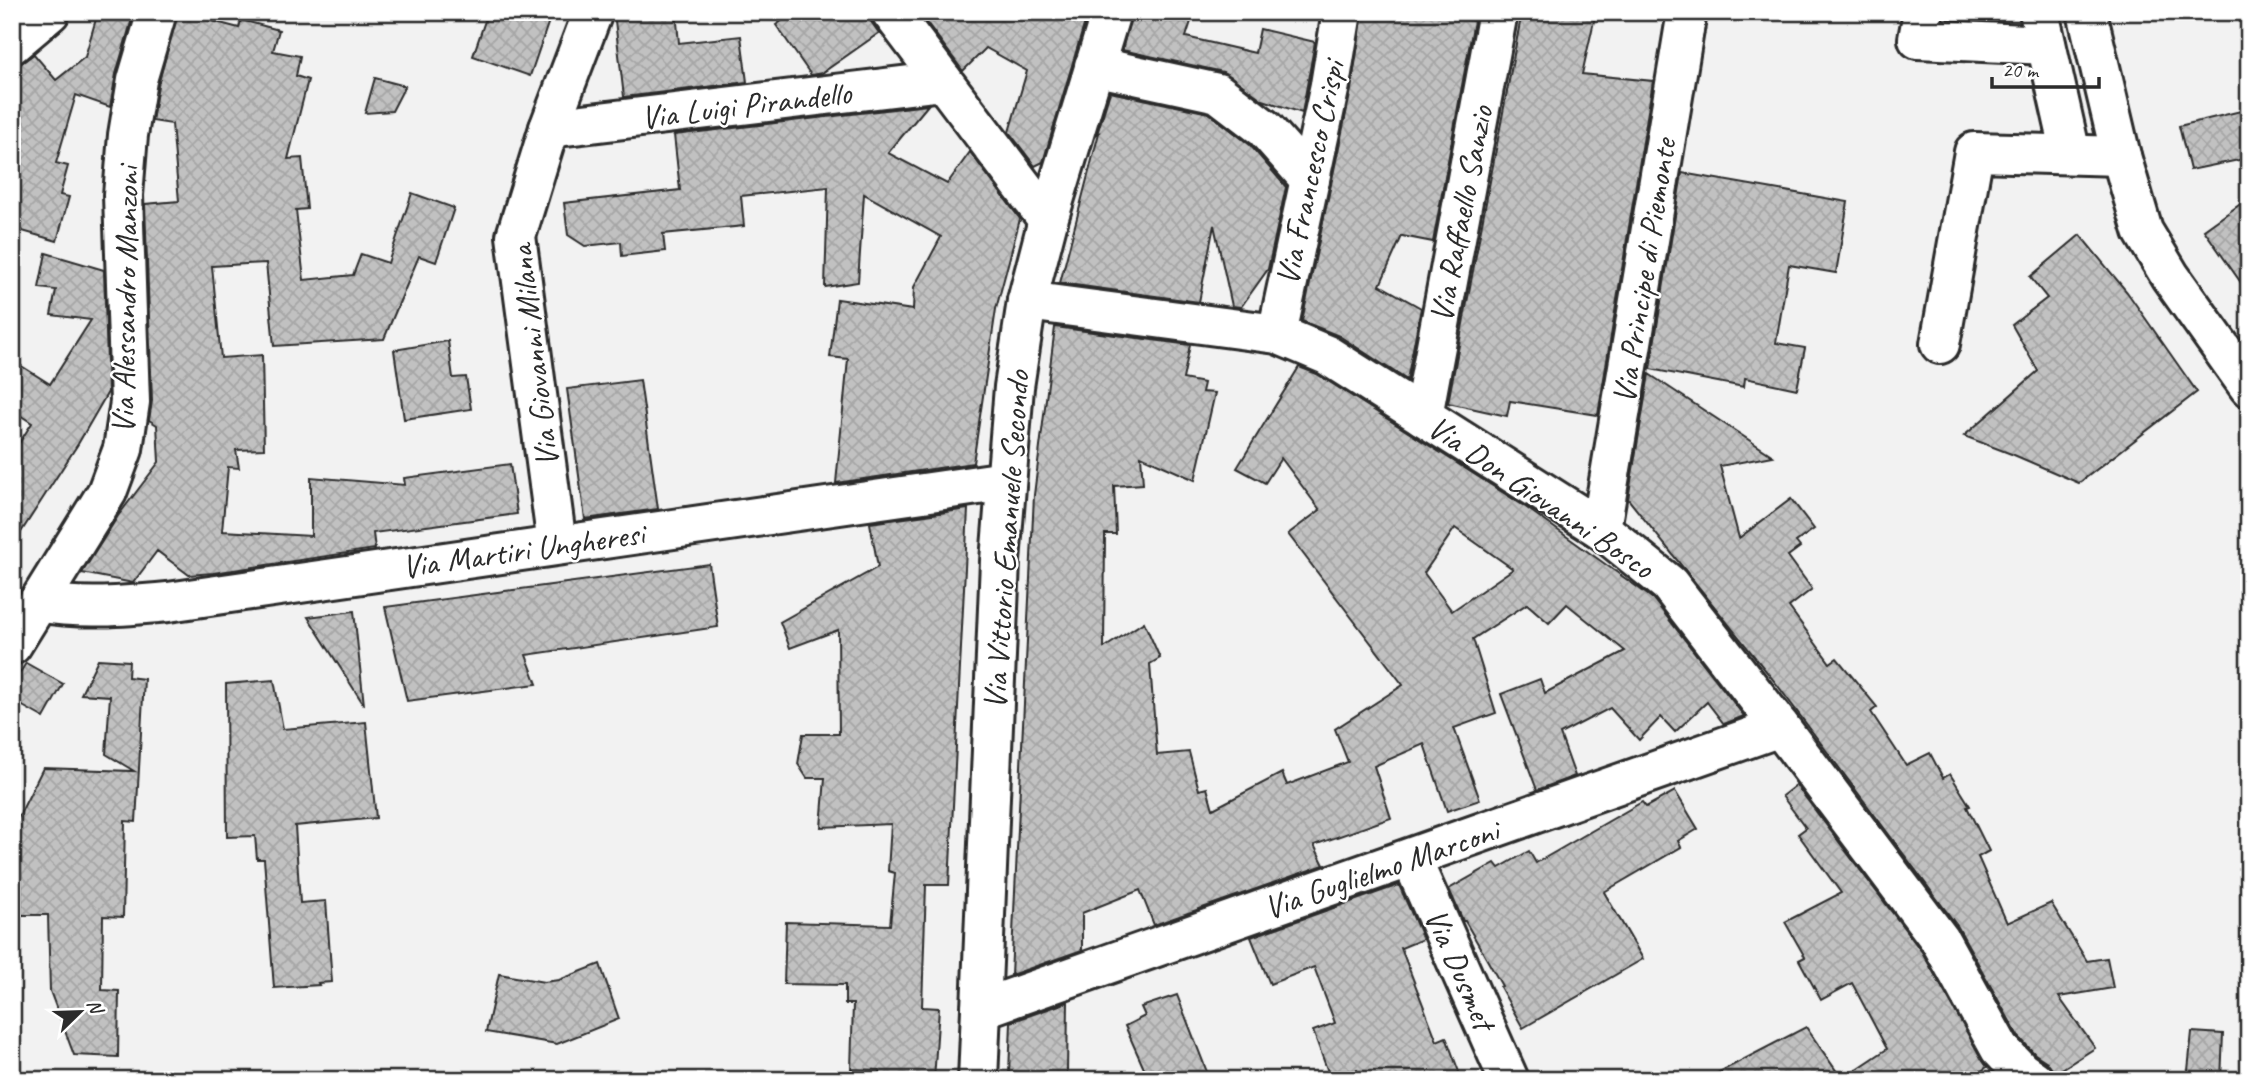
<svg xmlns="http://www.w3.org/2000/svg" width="2261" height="1092" font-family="Caveat,sans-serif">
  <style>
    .building { fill: url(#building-cross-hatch); stroke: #2b2b2b; stroke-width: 2; fill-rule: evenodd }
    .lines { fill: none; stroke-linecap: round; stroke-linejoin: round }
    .minor-casing { stroke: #2b2b2b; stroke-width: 44 }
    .minor { stroke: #fff; stroke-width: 38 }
    .labels { text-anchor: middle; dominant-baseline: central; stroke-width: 5; stroke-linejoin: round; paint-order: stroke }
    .street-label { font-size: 33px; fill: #2b2b2b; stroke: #fff }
  </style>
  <defs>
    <pattern id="building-cross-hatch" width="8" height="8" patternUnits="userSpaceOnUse" patternTransform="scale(1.75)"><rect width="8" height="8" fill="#c1c1c1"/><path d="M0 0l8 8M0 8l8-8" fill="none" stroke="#a6a6a6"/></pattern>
  </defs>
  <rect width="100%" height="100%" fill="#f2f2f2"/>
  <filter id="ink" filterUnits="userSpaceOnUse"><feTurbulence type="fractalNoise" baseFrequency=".0143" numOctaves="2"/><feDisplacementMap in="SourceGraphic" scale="14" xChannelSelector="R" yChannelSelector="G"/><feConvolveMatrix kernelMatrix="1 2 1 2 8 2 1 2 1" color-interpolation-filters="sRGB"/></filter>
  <g filter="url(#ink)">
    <g class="building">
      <path d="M98 12H134L116 74 110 107 76 95 56 163 68 166 60 195 69 197 57 241 12 228V70L34 54 56 80 85 57Z"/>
      <path d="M178 12 239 28 241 20 279 30 273 51 300 56 296 76 308 80 288 159 302 158 307 209 296 210 304 280 353 275 361 254 388 263 412 193 454 208 436 262 419 256 384 339 274 346 266 263 212 266 221 358 262 355 264 449 236 450 239 468 228 467 222 531 311 536V477L405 485 404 478 510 464 517 514 373 533 375 549 213 573 189 575 157 551 133 583 82 573 118 516 159 462 157 425 149 420 152 401 145 204 179 201 172 124 152 121 158 85Z"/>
      <path d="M488 12H552L530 76 473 56Z"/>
      <path d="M614 12H676L679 43 741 36 747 82 624 97Z"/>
      <path d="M794 12H864L879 33 822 73 811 75 776 25Z"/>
      <path d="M919 12H1088L1043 162 1035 166 1009 132 1027 71 986 48 963 71Z"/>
      <path d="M1132 12H1194L1186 37 1255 53 1260 29 1315 42 1302 113 1263 100 1223 72 1122 50Z"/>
      <path d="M1363 12H1445V15L1474 21 1433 242 1402 236 1380 285 1421 308 1407 380 1339 336 1302 321 1351 90Z"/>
      <path d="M1522 12H1596L1582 74 1653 81 1598 415 1510 401 1507 416 1448 403Z"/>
      <path d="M375 78 405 86 392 111 365 113Z"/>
      <path d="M1110 92 1209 113 1250 145 1286 187 1268 269 1241 307 1232 306 1214 225 1199 302 1060 283 1099 133 1097 134Z"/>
      <path d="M928 105 888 153 947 184 970 152 1020 219 996 309 973 463 836 483 848 359 830 357 837 299 913 310 914 287 941 237 864 194 858 282 825 287 828 187 741 196 744 226 663 234 665 251 622 256 621 242 585 246 568 235 564 203 680 190 674 135Z"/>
      <path d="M2249 109V158L2190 170 2179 126Z"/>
      <path d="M1682 173 1848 202 1836 273 1789 265 1776 343 1805 348 1797 389 1745 378 1744 387 1650 369Z"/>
      <path d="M2249 198V294L2204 230Z"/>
      <path d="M2080 235 2127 292 2197 392 2079 483 2014 455 1964 436 2038 371 2012 325 2047 298 2030 277Z"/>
      <path d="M46 253 104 270 108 392 78 444 12 546V454L32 423 12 410V360L50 384 91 320 51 315 56 290 39 288Z"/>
      <path d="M1055 327 1190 345 1183 379 1204 383 1202 392 1215 393 1195 480 1141 456 1143 484 1114 486 1116 534H1105L1104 648 1144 622 1160 658 1150 664 1157 755 1189 752 1199 790 1207 788 1213 809 1282 773 1287 785 1348 762 1335 729 1403 685 1288 534 1320 510 1281 458 1265 483 1237 468 1299 367 1317 374 1524 506 1640 589 1653 599 1744 716 1724 724 1707 702 1675 732 1661 717 1639 740 1610 708 1560 734 1575 776 1537 790 1501 694 1540 679 1545 693 1625 651 1567 604 1549 623 1527 604 1473 639 1496 713 1454 728 1480 800 1447 811 1424 744 1374 766 1391 818 1314 845 1324 865 1154 925 1140 890 1082 913V950L1011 975 1034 495ZM1455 528 1513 569 1452 611 1424 573Z"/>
      <path d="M448 341 453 378 466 377 471 409 404 419 394 350Z"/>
      <path d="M1649 374 1773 456 1720 466 1739 538 1791 499 1814 529 1796 542 1800 547 1788 556 1812 589 1789 607 1830 663 1837 658 1877 707 1871 712 1906 765 1930 753 1943 778 1950 774 1970 806 1967 807 1989 851 1978 857 2007 923 2051 903 2087 961 2107 958 2113 988 2059 997 2095 1048 2054 1074 2047 1062 2035 1054 2018 1036 1958 927 1775 682 1628 499Z"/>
      <path d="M640 380 658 509 585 519 567 389Z"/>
      <path d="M968 509 949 885H926L922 1007 939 1008 934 1080H879V1070L851 1069 853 1004H845V985L784 984 786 922 890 925 895 873 888 871 891 824 821 827 825 778H807L798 764 803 734H839L838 630 790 648 780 622 878 567 870 523Z"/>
      <path d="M709 564 718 627 526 655 537 684 407 701 385 607Z"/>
      <path d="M354 611 364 705 308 617Z"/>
      <path d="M98 659 129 661 128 677 144 679 136 822 125 821 123 917 103 916 102 990 119 991 118 1057 74 1055 50 991 48 915H12V830L43 768 134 771 106 754 110 696 81 694Z"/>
      <path d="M26 663 63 684 44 718 12 700V685Z"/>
      <path d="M274 680 283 729 366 722 376 818 295 826 300 903 326 901 332 982 318 983 319 985 274 988 264 859H257L255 836 227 837 226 684Z"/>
      <path d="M1796 785 1922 952 1987 1067 1969 1080H1704L1806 1027 1842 1079 1887 1049 1852 983 1821 1000 1799 960 1805 957 1785 922 1841 893 1798 834 1806 828 1782 796Z"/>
      <path d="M1675 791 1698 829 1678 841 1681 847 1604 892 1643 959 1523 1028 1500 987 1502 986 1465 921H1463L1449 889 1495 863 1499 868 1529 851 1536 863 1642 802 1646 807Z"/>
      <path d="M1399 885 1423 939 1401 948 1437 1041 1446 1037 1462 1080H1360L1357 1070 1331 1080 1313 1031 1335 1023 1314 967 1270 984 1251 937Z"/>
      <path d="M600 964 619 1019 557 1044 486 1032 499 974 544 982 559 980Z"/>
      <path d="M1177 995 1207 1072 1187 1080H1149L1125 1026 1145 1016 1141 1007Z"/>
      <path d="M1068 1002 1067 1074H1009L1011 1022Z"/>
      <path d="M2192 1032 2223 1034 2221 1080H2187Z"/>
    </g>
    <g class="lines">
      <defs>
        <g id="minor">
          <path d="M891 12 1048 220"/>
          <path d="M1923 12 1918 39 2046 45"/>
          <path d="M2039 12 2071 154"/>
          <path d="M2087 12 2121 156 2143 231 2170 276 2249 387"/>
          <path d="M12 44 50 12"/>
          <path d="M1094 66 1218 93 1265 129 1310 180"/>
          <path d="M549 128 943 81"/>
          <path d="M1027 301 1277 334 1327 355 1601 529 1669 584 1780 727 1940 940 2000 1049 2021 1071 2034 1080"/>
          <path d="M1277 334 1330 85 1342 12"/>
          <path d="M1940 344 1974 152 2121 156"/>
          <path d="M1423 416 1498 12"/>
          <path d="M1601 529 1687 12"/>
          <path d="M557 545 516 236 549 128 593 12"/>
          <path d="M38 602C82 610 125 606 168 602L1006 481"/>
          <path d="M12 645 107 492 123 449 130 402 123 195 128 135 137 80 157 12"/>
          <path d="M1411 858 1509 1080"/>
          <path d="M981 1009 1780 727"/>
          <path d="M978 1080 1000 561 1014 387 1027 301 1048 220 1111 12"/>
        </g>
      </defs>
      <use href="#minor" class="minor-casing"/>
      <use href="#minor" class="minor"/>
    </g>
  </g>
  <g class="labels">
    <g class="street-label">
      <text transform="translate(746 105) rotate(-7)">Via Luigi Pirandello</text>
      <text transform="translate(1310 173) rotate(-78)">Via Francesco Crispi</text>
      <text transform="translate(1461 214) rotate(-79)">Via Raffaello Sanzio</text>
      <text transform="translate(1644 271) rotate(-81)">Via Principe di Piemonte</text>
      <text transform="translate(125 300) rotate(-89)">Via Alessandro Manzoni</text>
      <text transform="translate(534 356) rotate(-97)">Via Giovanni Milana</text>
      <text transform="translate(1541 497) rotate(34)">Via Don Giovanni Bosco</text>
      <text transform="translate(1006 540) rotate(-86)">Via Vittorio Emanuele Secondo</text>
      <text transform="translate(523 550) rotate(-8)">Via Martiri Ungheresi</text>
      <text transform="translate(1381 869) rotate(-19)">Via Guglielmo Marconi</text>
      <text transform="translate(1460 969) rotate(66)">Via Dusmet</text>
    </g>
  </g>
  <rect width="2261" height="1092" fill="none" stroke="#fff" stroke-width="42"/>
  <rect x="21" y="21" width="2219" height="1050" fill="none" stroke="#2b2b2b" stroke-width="2.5" filter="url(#ink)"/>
  <g transform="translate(80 1012) rotate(67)" stroke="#ffffff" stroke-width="5" paint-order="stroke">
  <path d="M0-5L12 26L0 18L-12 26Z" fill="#2b2b2b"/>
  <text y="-10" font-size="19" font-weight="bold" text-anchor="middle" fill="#2b2b2b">N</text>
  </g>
  <path d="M1992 77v10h107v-10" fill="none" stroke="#2b2b2b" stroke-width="3.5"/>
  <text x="2002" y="77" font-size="21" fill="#2b2b2b" stroke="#ffffff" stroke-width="5" paint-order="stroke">20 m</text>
</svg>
